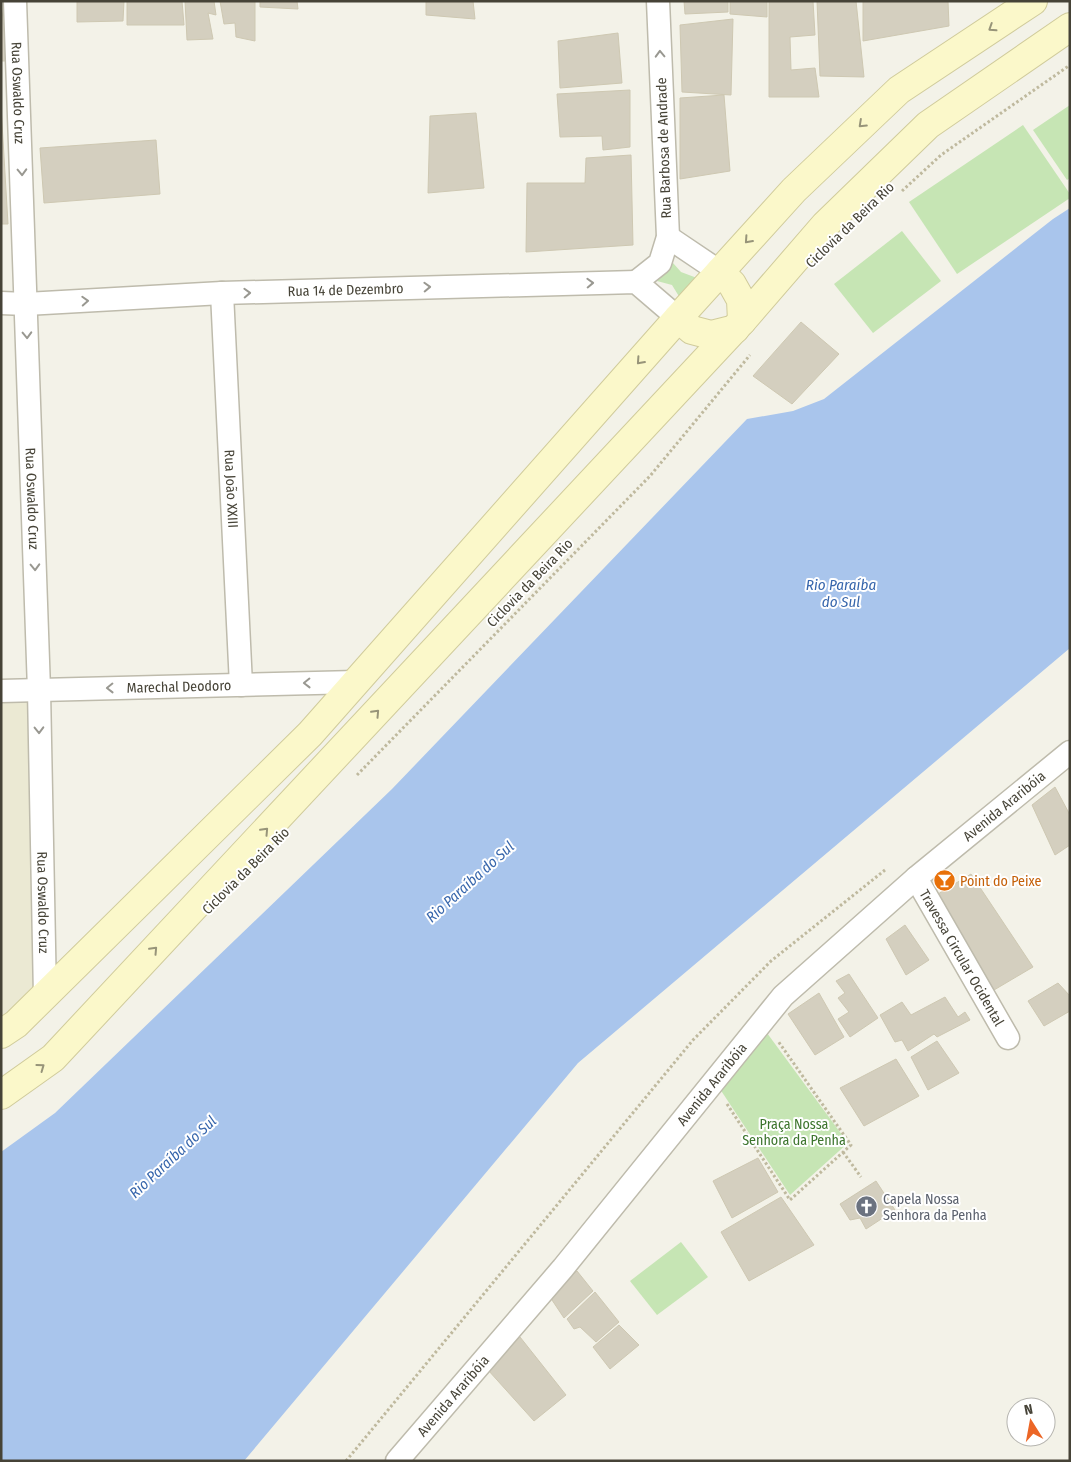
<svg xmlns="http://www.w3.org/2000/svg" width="1071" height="1462" font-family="'Fira Sans Condensed',sans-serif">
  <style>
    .education { fill: #ebe9d3 }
    .green { fill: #c6e5b4 }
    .water { fill: #a9c5ec }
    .building { fill: #d4cfbf; stroke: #cec8b2 }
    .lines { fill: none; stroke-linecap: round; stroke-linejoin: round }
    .minor-casing { stroke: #bebbac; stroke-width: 25 }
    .secondary-casing { stroke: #d0cb9b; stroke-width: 30 }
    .path { stroke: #bfb99e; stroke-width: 3; stroke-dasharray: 2.5 2.5; stroke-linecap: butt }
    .minor { stroke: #fff; stroke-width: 22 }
    .secondary { stroke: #fbf8ca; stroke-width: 28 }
    .oneway { stroke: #979479 }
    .oneway2 { stroke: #999891 }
    .labels { text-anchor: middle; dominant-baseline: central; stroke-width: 4; stroke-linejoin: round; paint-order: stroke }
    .street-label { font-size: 14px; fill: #464337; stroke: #fff }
    .food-label { font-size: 14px; fill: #c56008; stroke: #fff; text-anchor: start }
    .park-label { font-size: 14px; fill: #3d752e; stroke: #fff }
    .worship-label { font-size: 14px; fill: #5b616d; stroke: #fff; text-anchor: start }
    .water-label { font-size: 15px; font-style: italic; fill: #3766ac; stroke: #fff }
  </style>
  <rect width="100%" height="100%" fill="#f3f2e8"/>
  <path class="education" d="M30 698 36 992 1 1018V699Z"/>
  <g class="green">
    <path d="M1070 105V178L1067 180 1033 130Z"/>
    <path d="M1023 125 1070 194V198L957 274 909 202Z"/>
    <path d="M902 231 941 281 873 333 834 284Z"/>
    <path d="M673 263 681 272 697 278 680 298 672 285 657 281Z"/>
    <path d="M767 1033 848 1143 790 1195 718 1086Z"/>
    <path d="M681 1242 708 1277 657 1315 630 1281Z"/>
  </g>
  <path class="water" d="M1070 208V648L578 1063 244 1461H1V1152L55 1113 392 789 747 419 793 411 824 399 1053 219Z"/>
  <g class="building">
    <path d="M77 1H124L123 21 77 22Z"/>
    <path d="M127 1H182L184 25H127Z"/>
    <path d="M185 1H214L216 15 208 13 213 39 187 40Z"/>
    <path d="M220 1H255V41L236 37 235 23 224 24Z"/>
    <path d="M260 1H297L298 9 260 7Z"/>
    <path d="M426 1H473L475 19 426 15Z"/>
    <path d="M684 1H728V12L685 14Z"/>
    <path d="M730 1H767V17L730 14Z"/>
    <path d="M769 1H813L815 35 790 37 791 70 815 68 819 97H769Z"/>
    <path d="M817 1H856L864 77 820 76Z"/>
    <path d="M863 1H948L949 26 863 41Z"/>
    <path d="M1 3 8 61H1Z"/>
    <path d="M733 19 731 95 682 92 680 25Z"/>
    <path d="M618 33 622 83 560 88 558 41Z"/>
    <path d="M630 90V147L603 150 602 136 560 137 557 94Z"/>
    <path d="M724 95 730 171 680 179V98Z"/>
    <path d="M1 106 8 224H1Z"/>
    <path d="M476 113 484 188 428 193 430 116Z"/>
    <path d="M156 140 160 194 44 203 40 148Z"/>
    <path d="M631 155 633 245 526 252 527 183H585L586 158Z"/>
    <path d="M801 322 839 354 792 404 753 376Z"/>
    <path d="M1055 787 1070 815V845L1055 855 1032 805Z"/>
    <path d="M971 874 1033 967 994 990 938 894Z"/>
    <path d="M905 925 929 960 906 975 886 939Z"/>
    <path d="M849 974 878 1018 850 1037 838 1019 849 1012 838 998 845 993 836 981Z"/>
    <path d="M1058 983 1070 996V1011L1044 1026 1028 1001Z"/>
    <path d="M819 993 844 1037 815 1055 788 1014Z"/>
    <path d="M945 997 958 1017 965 1012 970 1020 937 1037 934 1034 908 1051 902 1040 895 1042 880 1015 902 1002 911 1015Z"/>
    <path d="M937 1041 959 1073 928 1090 911 1057Z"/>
    <path d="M896 1059 919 1096 864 1126 840 1088Z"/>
    <path d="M758 1158 778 1192 732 1218 713 1181Z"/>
    <path d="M876 1181 895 1210 866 1229 860 1218 850 1220 840 1204Z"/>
    <path d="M781 1197 814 1245 749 1281 721 1232Z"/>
    <path d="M577 1271 593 1291 564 1318 550 1297Z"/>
    <path d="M595 1292 619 1322 596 1342 580 1327 574 1329 567 1319Z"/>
    <path d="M619 1325 639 1345 610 1369 593 1347Z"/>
    <path d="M520 1337 566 1395 534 1421 488 1370Z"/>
  </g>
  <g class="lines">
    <defs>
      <g id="minor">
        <path id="s1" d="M15 1 39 690 45 996"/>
        <path d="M668 237 720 272"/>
        <path d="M636 282 660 263 668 237 658 1"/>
        <path id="s2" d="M222 293 241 685"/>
        <path id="s3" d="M1 303 26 304 222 293 636 282 678 318"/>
        <path id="s4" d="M1 691 356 682"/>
        <path id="s5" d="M916 878 1008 1038"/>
        <path id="s6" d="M397 1461 563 1268 783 996 916 878 1070 752"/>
      </g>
      <g id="secondary">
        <path d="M720 272 732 284 741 300 742 321"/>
        <path d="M678 318 692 330 711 335 735 329"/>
        <path d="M1 1034 16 1024 310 734 678 318 794 190 899 90 1033 1"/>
        <path d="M1 1095 53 1058 742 321 825 225 928 125 1070 27"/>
      </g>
    </defs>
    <use href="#minor" class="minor-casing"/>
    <use href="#secondary" class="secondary-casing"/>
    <g class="path">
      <path d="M902 191 941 155 1070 65"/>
      <path d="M357 775 650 476 750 355"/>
      <path d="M727 1104 790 1200 851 1145 778 1041"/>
      <path d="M843 1152 861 1177"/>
      <path d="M346 1461 693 1040 771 961 885 870"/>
    </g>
    <use href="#minor" class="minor"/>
    <use href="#secondary" class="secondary"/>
  </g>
  <defs><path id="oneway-chevron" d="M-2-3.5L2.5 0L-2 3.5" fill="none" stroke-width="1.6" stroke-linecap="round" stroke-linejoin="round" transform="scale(1.25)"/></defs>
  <g class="oneway">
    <use href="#oneway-chevron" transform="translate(992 28) rotate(147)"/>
    <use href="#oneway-chevron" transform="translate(862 124) rotate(137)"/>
    <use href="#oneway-chevron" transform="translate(748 240) rotate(132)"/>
    <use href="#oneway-chevron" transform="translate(640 361) rotate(132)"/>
    <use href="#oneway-chevron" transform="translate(376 713) rotate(-47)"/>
    <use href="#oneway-chevron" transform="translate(265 831) rotate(-47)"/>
    <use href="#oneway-chevron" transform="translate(154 950) rotate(-47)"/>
    <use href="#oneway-chevron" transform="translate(41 1067) rotate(-36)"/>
  </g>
  <g class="oneway2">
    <use href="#oneway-chevron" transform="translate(660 54) rotate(-92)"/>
    <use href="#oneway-chevron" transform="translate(22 172) rotate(88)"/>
    <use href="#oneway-chevron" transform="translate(590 283) rotate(-2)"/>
    <use href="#oneway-chevron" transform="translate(427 287) rotate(-2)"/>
    <use href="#oneway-chevron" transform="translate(247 293) rotate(-2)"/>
    <use href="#oneway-chevron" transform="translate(85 301) rotate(-3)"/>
    <use href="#oneway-chevron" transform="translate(27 335) rotate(88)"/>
    <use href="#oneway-chevron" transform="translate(35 567) rotate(88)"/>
    <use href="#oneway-chevron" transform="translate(307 683) rotate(179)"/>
    <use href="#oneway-chevron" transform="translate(110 688) rotate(179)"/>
    <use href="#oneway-chevron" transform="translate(39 730) rotate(89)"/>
  </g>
  <defs>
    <symbol id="bar-disc" viewBox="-11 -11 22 22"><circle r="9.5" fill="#e8710a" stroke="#fff"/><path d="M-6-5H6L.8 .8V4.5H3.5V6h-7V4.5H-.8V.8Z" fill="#fff"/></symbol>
    <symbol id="church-disc" viewBox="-11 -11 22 22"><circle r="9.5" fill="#6b7280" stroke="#fff"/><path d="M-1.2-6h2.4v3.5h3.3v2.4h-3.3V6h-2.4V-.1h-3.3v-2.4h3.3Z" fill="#fff"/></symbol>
  </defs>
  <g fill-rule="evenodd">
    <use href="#bar-disc" x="932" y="868" width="25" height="25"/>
    <use href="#church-disc" x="854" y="1194" width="25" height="25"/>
  </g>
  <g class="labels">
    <g class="street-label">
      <text stroke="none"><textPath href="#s1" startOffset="92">Rua Oswaldo Cruz</textPath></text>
      <text transform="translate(664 148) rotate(-92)">Rua Barbosa de Andrade</text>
      <text transform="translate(850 225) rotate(-44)">Ciclovia da Beira Rio</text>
      <text stroke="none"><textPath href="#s3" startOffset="345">Rua 14 de Dezembro</textPath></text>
      <text stroke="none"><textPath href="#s2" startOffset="196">Rua João XXIII</textPath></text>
      <text stroke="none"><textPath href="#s1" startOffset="498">Rua Oswaldo Cruz</textPath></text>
      <text transform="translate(530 583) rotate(-46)">Ciclovia da Beira Rio</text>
      <text stroke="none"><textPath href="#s4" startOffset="178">Marechal Deodoro</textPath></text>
      <text stroke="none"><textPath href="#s6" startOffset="896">Avenida Araribóia</textPath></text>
      <text transform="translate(246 871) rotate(-45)">Ciclovia da Beira Rio</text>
      <text stroke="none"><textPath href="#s1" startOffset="902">Rua Oswaldo Cruz</textPath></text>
      <text stroke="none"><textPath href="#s5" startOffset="92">Travessa Circular Ocidental</textPath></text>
      <text stroke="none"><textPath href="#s6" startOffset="491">Avenida Araribóia</textPath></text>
      <text stroke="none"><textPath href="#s6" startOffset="86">Avenida Araribóia</textPath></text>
    </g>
    <g class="food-label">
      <text x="960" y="881">Point do Peixe</text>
    </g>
    <g class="park-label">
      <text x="794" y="1124">Praça Nossa<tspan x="794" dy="16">Senhora da Penha</tspan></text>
    </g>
    <g class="worship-label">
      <text x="883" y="1199">Capela Nossa<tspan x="883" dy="16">Senhora da Penha</tspan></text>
    </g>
    <g class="water-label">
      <text x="841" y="585">Rio Paraíba<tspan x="841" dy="17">do Sul</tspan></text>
      <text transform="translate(470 882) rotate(-42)">Rio Paraíba do Sul</text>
      <text transform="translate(173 1157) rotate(-43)">Rio Paraíba do Sul</text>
    </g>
  </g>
  <rect width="1071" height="1462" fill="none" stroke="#464337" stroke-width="5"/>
  <g transform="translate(1031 1422) rotate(349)"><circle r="24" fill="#ffffff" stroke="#b5b4af"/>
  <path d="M0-4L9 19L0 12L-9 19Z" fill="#ec6626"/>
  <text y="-8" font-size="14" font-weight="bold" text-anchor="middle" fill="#464337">N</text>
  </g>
</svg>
